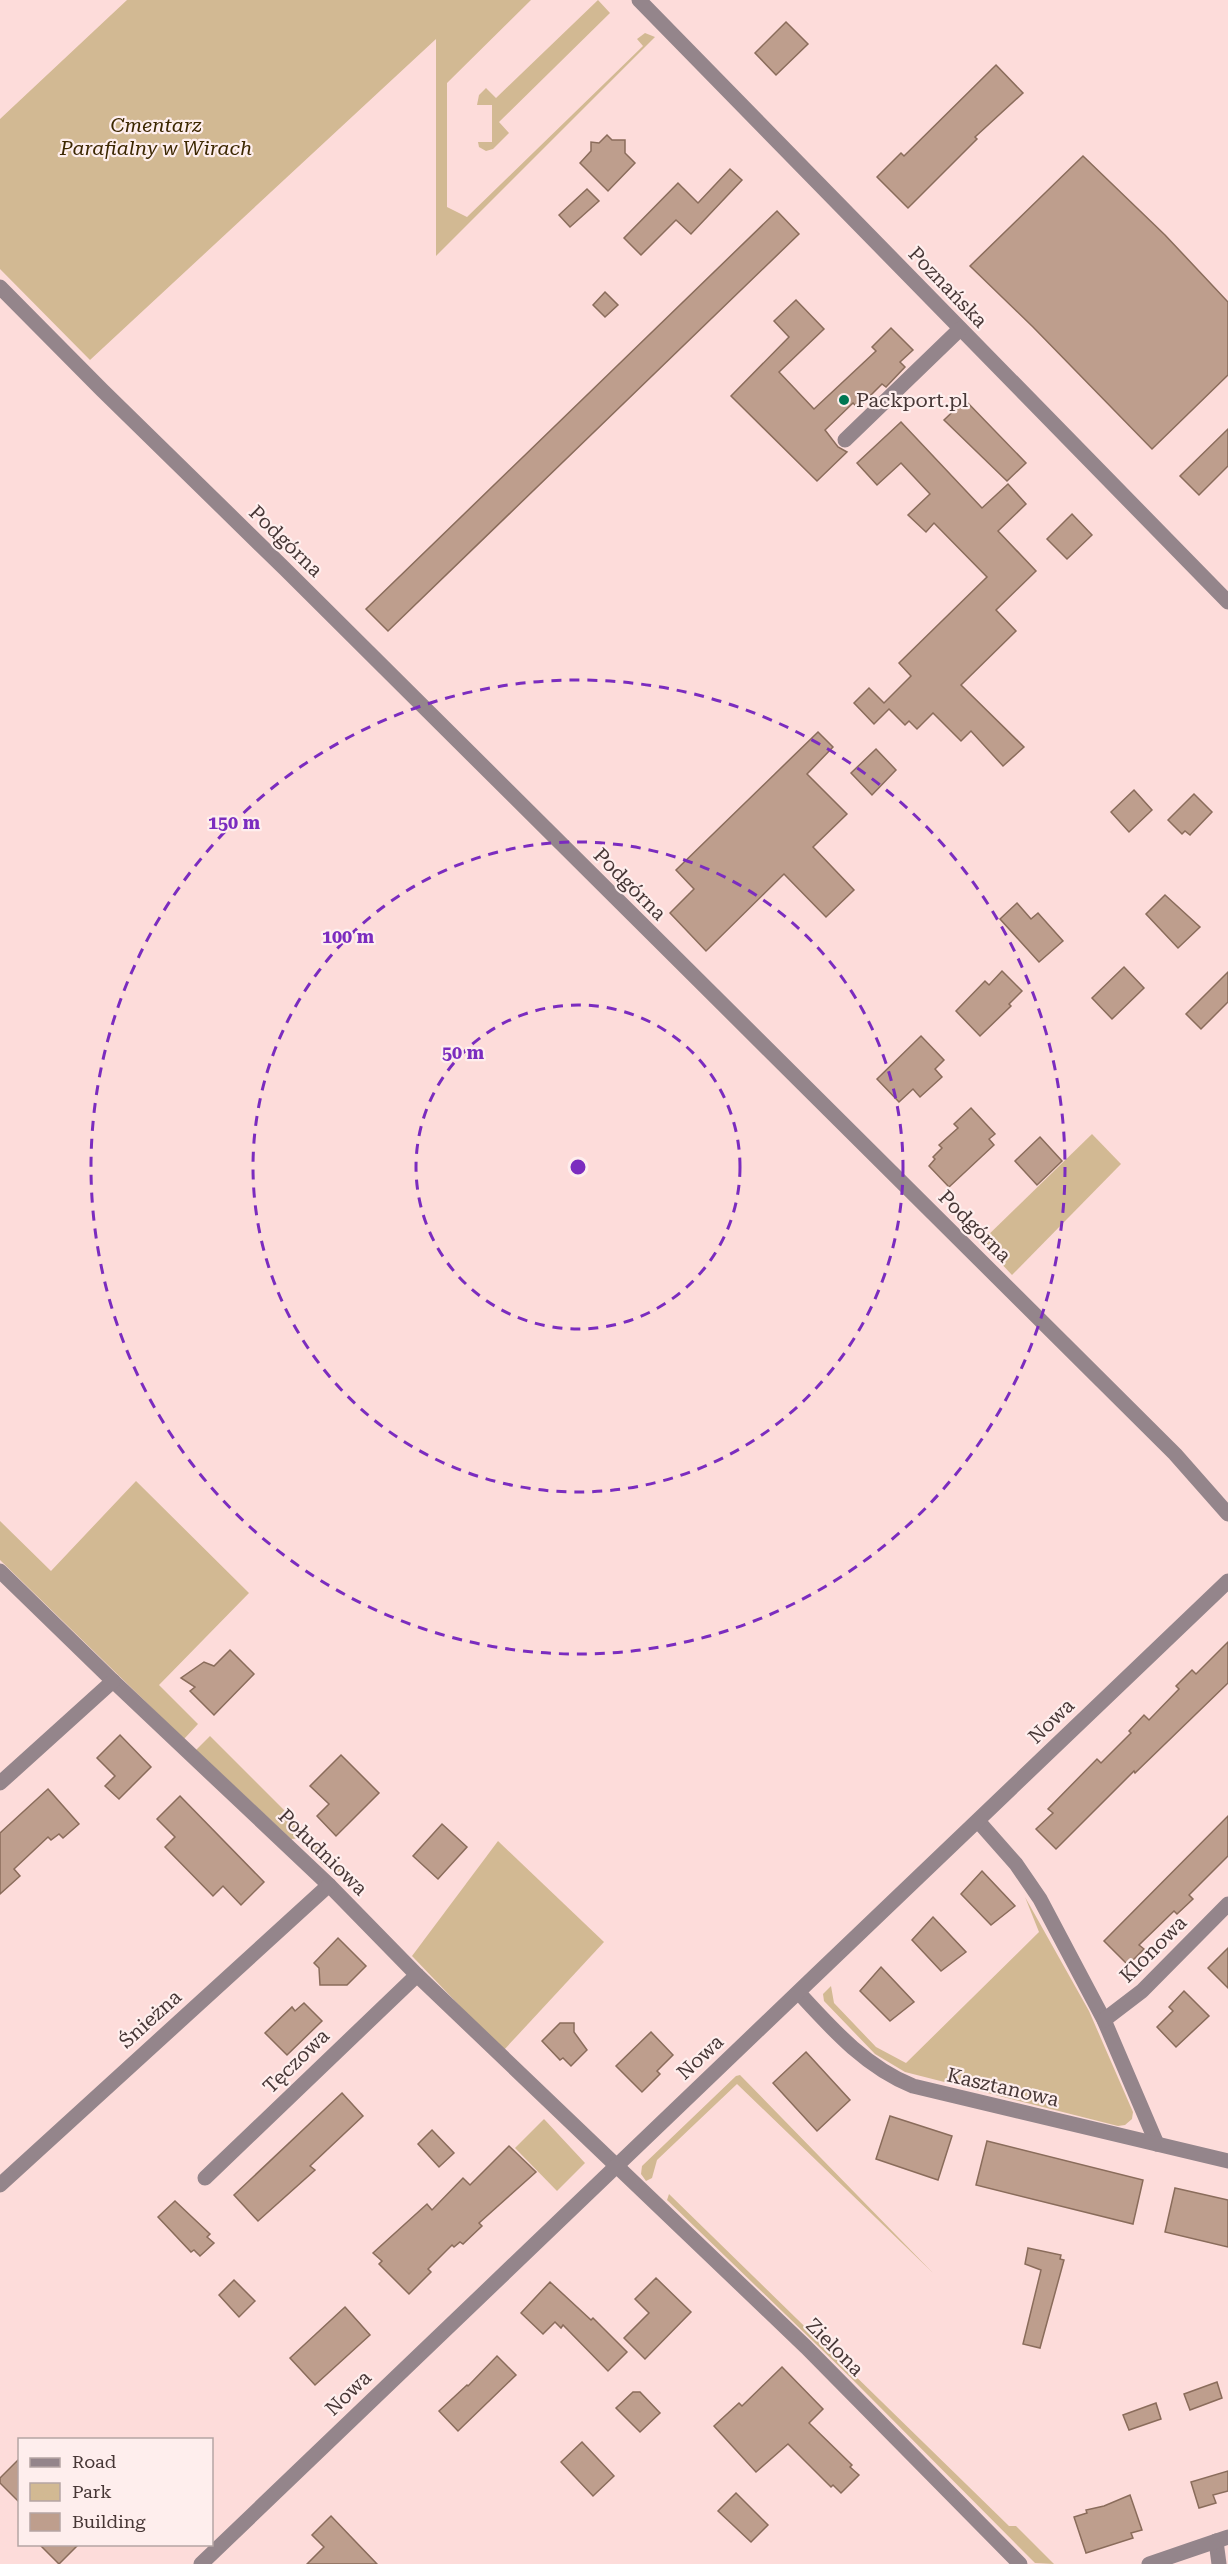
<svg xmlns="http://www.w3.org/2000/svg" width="1228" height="2564" font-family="'Roboto Serif',serif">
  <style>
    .green { fill: #d2b993 }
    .building { fill: #be9e8d; stroke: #8a6c5b; stroke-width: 1.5 }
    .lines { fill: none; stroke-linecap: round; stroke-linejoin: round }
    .minor { stroke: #94858b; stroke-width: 15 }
    .ring { fill: none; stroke: #7b2cbf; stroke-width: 3; stroke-dasharray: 10 8 }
    .poi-dot { fill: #007753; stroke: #feeeed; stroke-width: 2 }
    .labels { text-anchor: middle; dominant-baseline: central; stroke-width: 4.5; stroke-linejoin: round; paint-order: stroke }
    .park-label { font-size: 20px; font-style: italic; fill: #3c2700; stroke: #feeeed }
    .street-label { font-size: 20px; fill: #473736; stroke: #feeeed }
    .poi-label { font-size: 20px; fill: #473736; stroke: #feeeed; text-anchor: start }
    .centre { fill: #7b2cbf; stroke: #feeeed; stroke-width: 3 }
    .ring-label { font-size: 18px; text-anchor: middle; font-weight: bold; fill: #7b2cbf; stroke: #feeeed; stroke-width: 4.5; stroke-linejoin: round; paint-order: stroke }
  </style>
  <rect width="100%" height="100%" fill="#fddcda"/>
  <g class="green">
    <path d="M127 0H531L447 83V207L467 217 643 46 637 39 645 33 655 37 436 256V39L90 360 0 269V119Z"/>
    <path d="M598 0 610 13 499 122 509 133 493 149 486 151 479 147 478 142H492V105H477L479 95 486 88 496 98Z"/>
    <path d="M1092 1134 1121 1164 1012 1275 981 1242Z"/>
    <path d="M136 1481 249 1593 159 1685 198 1724 184 1739 0 1560V1521L51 1571Z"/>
    <path d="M210 1736 307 1833 303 1838 291 1839 196 1750Z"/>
    <path d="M498 1841 604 1942 503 2051 412 1956Z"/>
    <path d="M317 1843 344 1870C332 1877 315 1861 314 1848Z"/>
    <path d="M1025 1897 1089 2011 1133 2112 1132 2119 1125 2125 1118 2126 905 2072 875 2054 824 2001 823 1994 831 1986 834 2003 876 2047 906 2063 1039 1932Z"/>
    <path d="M740 2075 933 2273 737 2084 657 2160 652 2178 646 2181 641 2174 642 2166 736 2076Z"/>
    <path d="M544 2119 585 2163 557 2191 515 2148Z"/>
    <path d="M669 2194 1009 2526H1016L1054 2564 1035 2563 849 2376 667 2200Z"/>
  </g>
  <g class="building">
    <path d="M786 22 808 44 776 75 755 53Z"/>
    <path d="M996 65 1023 93 975 137 977 139 908 208 877 177 901 153 904 156Z"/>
    <path d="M607 135 612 140H625V153L635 163 608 191 580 163 591 151V142L599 143Z"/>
    <path d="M1083 156 1165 235 1228 302V375L1152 449 1033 327 970 266Z"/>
    <path d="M730 169 742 180 691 234 676 220 641 255 624 238 678 183 698 203Z"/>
    <path d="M587 189 599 201 570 227 559 215Z"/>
    <path d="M777 211 799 234 388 631 366 609Z"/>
    <path d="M605 292 618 305 605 317 593 305Z"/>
    <path d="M796 300 824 329 779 372 814 409 876 351 872 347 891 328 913 350 900 362 905 367 886 387 882 384 858 408 853 403 825 430 838 447 847 452 817 481 731 396 789 337 774 321Z"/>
    <path d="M965 400 1026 463 1007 481 944 420Z"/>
    <path d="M901 422 982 508 1008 484 1026 504 998 531 1036 571 996 610 1016 631 961 685 1024 747 1003 766 971 731 961 741 933 713 917 729 909 721 905 725 889 709 874 724 854 703 869 688 884 703 911 676 899 663 987 577 934 523 926 532 908 515 930 494 901 463 877 485 857 463Z"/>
    <path d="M1228 429V466L1199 495 1180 476Z"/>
    <path d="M1072 514 1092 535 1067 559 1047 539Z"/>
    <path d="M818 732 833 747 807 774 847 814 813 847 854 890 826 917 784 874 706 951 670 913 694 889 676 870Z"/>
    <path d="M876 749 896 770 872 795 851 773Z"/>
    <path d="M1134 790 1152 810 1129 832 1111 812Z"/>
    <path d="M1194 794 1212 812 1190 835 1185 831 1182 834 1168 820Z"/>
    <path d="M1165 895 1200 927 1178 948 1146 914Z"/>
    <path d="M1017 903 1031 919 1038 913 1063 941 1039 962 1000 919Z"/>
    <path d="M1124 967 1144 988 1112 1019 1092 998Z"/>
    <path d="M1002 971 1022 991 1009 1004 1011 1006 980 1036 956 1011 985 981 989 985Z"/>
    <path d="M1228 972V1002L1201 1029 1186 1014Z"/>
    <path d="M921 1036 944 1060 935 1069 942 1077 920 1097 913 1089 899 1102 877 1079Z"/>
    <path d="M971 1108 995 1134 989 1139 994 1145 949 1187 929 1166 935 1159 933 1157 942 1148 939 1145 958 1128 954 1124Z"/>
    <path d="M1040 1137 1062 1161 1037 1185 1015 1161Z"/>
    <path d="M1228 1642V1683L1135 1773 1134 1771 1056 1849 1036 1829 1053 1813 1048 1809 1097 1759 1101 1763 1131 1733 1129 1731 1144 1715 1149 1720 1179 1689 1176 1686 1192 1670 1196 1674Z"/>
    <path d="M230 1650 254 1674 214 1715 190 1691 195 1687 181 1678 204 1662 214 1666Z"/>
    <path d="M120 1735 151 1767 119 1799 105 1786 115 1776 97 1758Z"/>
    <path d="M341 1755 379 1793 336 1836 317 1816 329 1804 310 1786Z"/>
    <path d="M48 1789 79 1824 63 1838 59 1834 51 1840 48 1837 14 1869 20 1876 0 1894V1833Z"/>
    <path d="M180 1796 264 1882 241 1905 223 1886 213 1896 165 1847 175 1837 157 1819Z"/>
    <path d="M1228 1816V1856L1189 1895 1193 1899 1177 1914 1174 1911 1139 1945 1144 1949 1128 1965 1104 1941Z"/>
    <path d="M442 1824 467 1847 438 1879 413 1856Z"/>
    <path d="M982 1871 1015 1906 991 1925 961 1894Z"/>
    <path d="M933 1917 966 1952 941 1971 912 1940Z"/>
    <path d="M338 1938 366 1966 347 1985H320L319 1968 314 1963Z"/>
    <path d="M1228 1948V1988L1208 1968Z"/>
    <path d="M881 1967 914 2002 890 2021 860 1991Z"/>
    <path d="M1184 1991 1209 2016 1176 2047 1157 2027 1173 2011 1169 2007Z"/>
    <path d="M304 2003 322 2021 287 2055 265 2033 292 2007 295 2011Z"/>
    <path d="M560 2023H574V2032L587 2050 571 2066 563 2058 560 2060 542 2041Z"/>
    <path d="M651 2032 673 2055 657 2071 660 2074 642 2092 616 2066Z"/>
    <path d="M806 2052 850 2100 817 2131 773 2083Z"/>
    <path d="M342 2093 363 2116 310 2166 315 2170 258 2221 234 2195Z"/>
    <path d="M890 2116 952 2136 938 2180 876 2159Z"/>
    <path d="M432 2130 454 2153 439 2167 418 2144Z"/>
    <path d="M987 2141 1143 2180 1133 2224 976 2185Z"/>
    <path d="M509 2146 536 2172 479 2223 482 2226 463 2244 460 2242 454 2247 452 2245 428 2269 431 2272 409 2294 379 2264 382 2261 373 2253 427 2204 432 2210 463 2178 470 2185Z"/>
    <path d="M1175 2188 1228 2200V2247L1165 2232Z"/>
    <path d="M175 2201 210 2234 207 2237 214 2243 200 2256 194 2250 191 2252 158 2217Z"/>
    <path d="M1028 2248 1061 2255 1060 2259 1064 2260 1040 2348 1023 2344 1041 2270 1025 2264Z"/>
    <path d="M656 2278 691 2312 645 2359 624 2338 649 2313 635 2299Z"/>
    <path d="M234 2280 255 2301 239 2317 219 2295Z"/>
    <path d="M550 2282 591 2320 593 2318 627 2352 608 2371 563 2325 561 2328 555 2322 543 2334 521 2313Z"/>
    <path d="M345 2307 370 2335 315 2385 290 2358Z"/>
    <path d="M497 2356 516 2375 458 2431 439 2411 467 2385 468 2386Z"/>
    <path d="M782 2367 823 2409 809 2423 852 2465 850 2467 859 2475 841 2493 833 2485 831 2487 788 2444 756 2472 714 2426 739 2403 742 2406Z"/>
    <path d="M1217 2382 1222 2398 1190 2410 1184 2394Z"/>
    <path d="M633 2392H640L660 2413 640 2432 616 2408Z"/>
    <path d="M1156 2403 1161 2419 1129 2430 1123 2415Z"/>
    <path d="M582 2442 614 2476 593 2496 561 2462Z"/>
    <path d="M20 2458V2503L0 2483V2478Z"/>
    <path d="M1228 2471V2491L1213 2495 1216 2503 1199 2508 1191 2482Z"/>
    <path d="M736 2493 768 2525 751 2542 718 2511Z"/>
    <path d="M1130 2495 1142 2530 1131 2533 1133 2538 1086 2553 1074 2517 1087 2513 1086 2510 1104 2506Z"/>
    <path d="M331 2516 377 2564H307L324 2547 312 2535Z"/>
    <path d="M39 2544H79L59 2564Z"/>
  </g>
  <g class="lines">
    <g class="minor">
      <path d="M639 0 1228 602"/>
      <path d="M0 287 102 390 285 569 1175 1454 1228 1514"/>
      <path d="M845 440 960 329"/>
      <path d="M0 1571 113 1681 329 1885 417 1975 806 2347 1020 2564"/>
      <path d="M0 1783 113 1681"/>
      <path d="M978 1821 1016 1864 1040 1899 1104 2020 1157 2144"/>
      <path d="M799 1993C833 2030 866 2067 913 2086L1228 2161"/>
      <path d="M1104 2020 1142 1991 1228 1904"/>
      <path d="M205 2178 417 1975"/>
      <path d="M0 2185 329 1885"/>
      <path d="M1216 2541 1219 2564"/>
      <path d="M201 2564C542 2235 886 1909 1228 1581"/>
      <path d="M1149 2564 1228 2537"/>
    </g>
  </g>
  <g class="ring">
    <circle cx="578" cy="1167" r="162"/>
    <circle cx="578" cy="1167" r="325"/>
    <circle cx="578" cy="1167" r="487"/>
  </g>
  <circle class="poi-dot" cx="844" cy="400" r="6"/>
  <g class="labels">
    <g class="park-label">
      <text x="156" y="125">Cmentarz<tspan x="156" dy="23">Parafialny w Wirach</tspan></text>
    </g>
    <g class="street-label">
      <text transform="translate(948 287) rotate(46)">Poznańska</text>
      <text transform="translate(286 541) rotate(44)">Podgórna</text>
      <text transform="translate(630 884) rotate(45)">Podgórna</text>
      <text transform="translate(975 1226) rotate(45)">Podgórna</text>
      <text transform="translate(1051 1721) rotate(-44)">Nowa</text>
      <text transform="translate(323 1852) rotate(44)">Południowa</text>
      <text transform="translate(1153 1949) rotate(-45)">Klonowa</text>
      <text transform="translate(150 2019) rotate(-42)">Śnieżna</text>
      <text transform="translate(700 2057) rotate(-43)">Nowa</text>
      <text transform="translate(296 2061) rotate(-44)">Tęczowa</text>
      <text transform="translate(1003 2087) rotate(13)">Kasztanowa</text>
      <text transform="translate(835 2347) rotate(45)">Zielona</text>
      <text transform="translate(348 2393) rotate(-44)">Nowa</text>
    </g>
    <g class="poi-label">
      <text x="856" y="400">Packport.pl</text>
    </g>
  </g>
  <circle cx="578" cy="1167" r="9" class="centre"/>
  <g class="ring-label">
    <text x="234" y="829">150 m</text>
    <text x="348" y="943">100 m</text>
    <text x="463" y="1059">50 m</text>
  </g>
  <rect x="18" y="2438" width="195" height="108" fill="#feeeed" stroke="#b5a5a4" stroke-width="1.5"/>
  <rect x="30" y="2458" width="30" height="9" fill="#94858b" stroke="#b5a5a4" stroke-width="1.5"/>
  <text x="72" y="2468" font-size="18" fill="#473736">Road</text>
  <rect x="30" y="2483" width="30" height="18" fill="#d2b993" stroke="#b5a5a4" stroke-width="1.5"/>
  <text x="72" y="2498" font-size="18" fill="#473736">Park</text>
  <rect x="30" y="2513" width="30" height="18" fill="#be9e8d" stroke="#b5a5a4" stroke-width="1.5"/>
  <text x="72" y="2528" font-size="18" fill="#473736">Building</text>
</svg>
